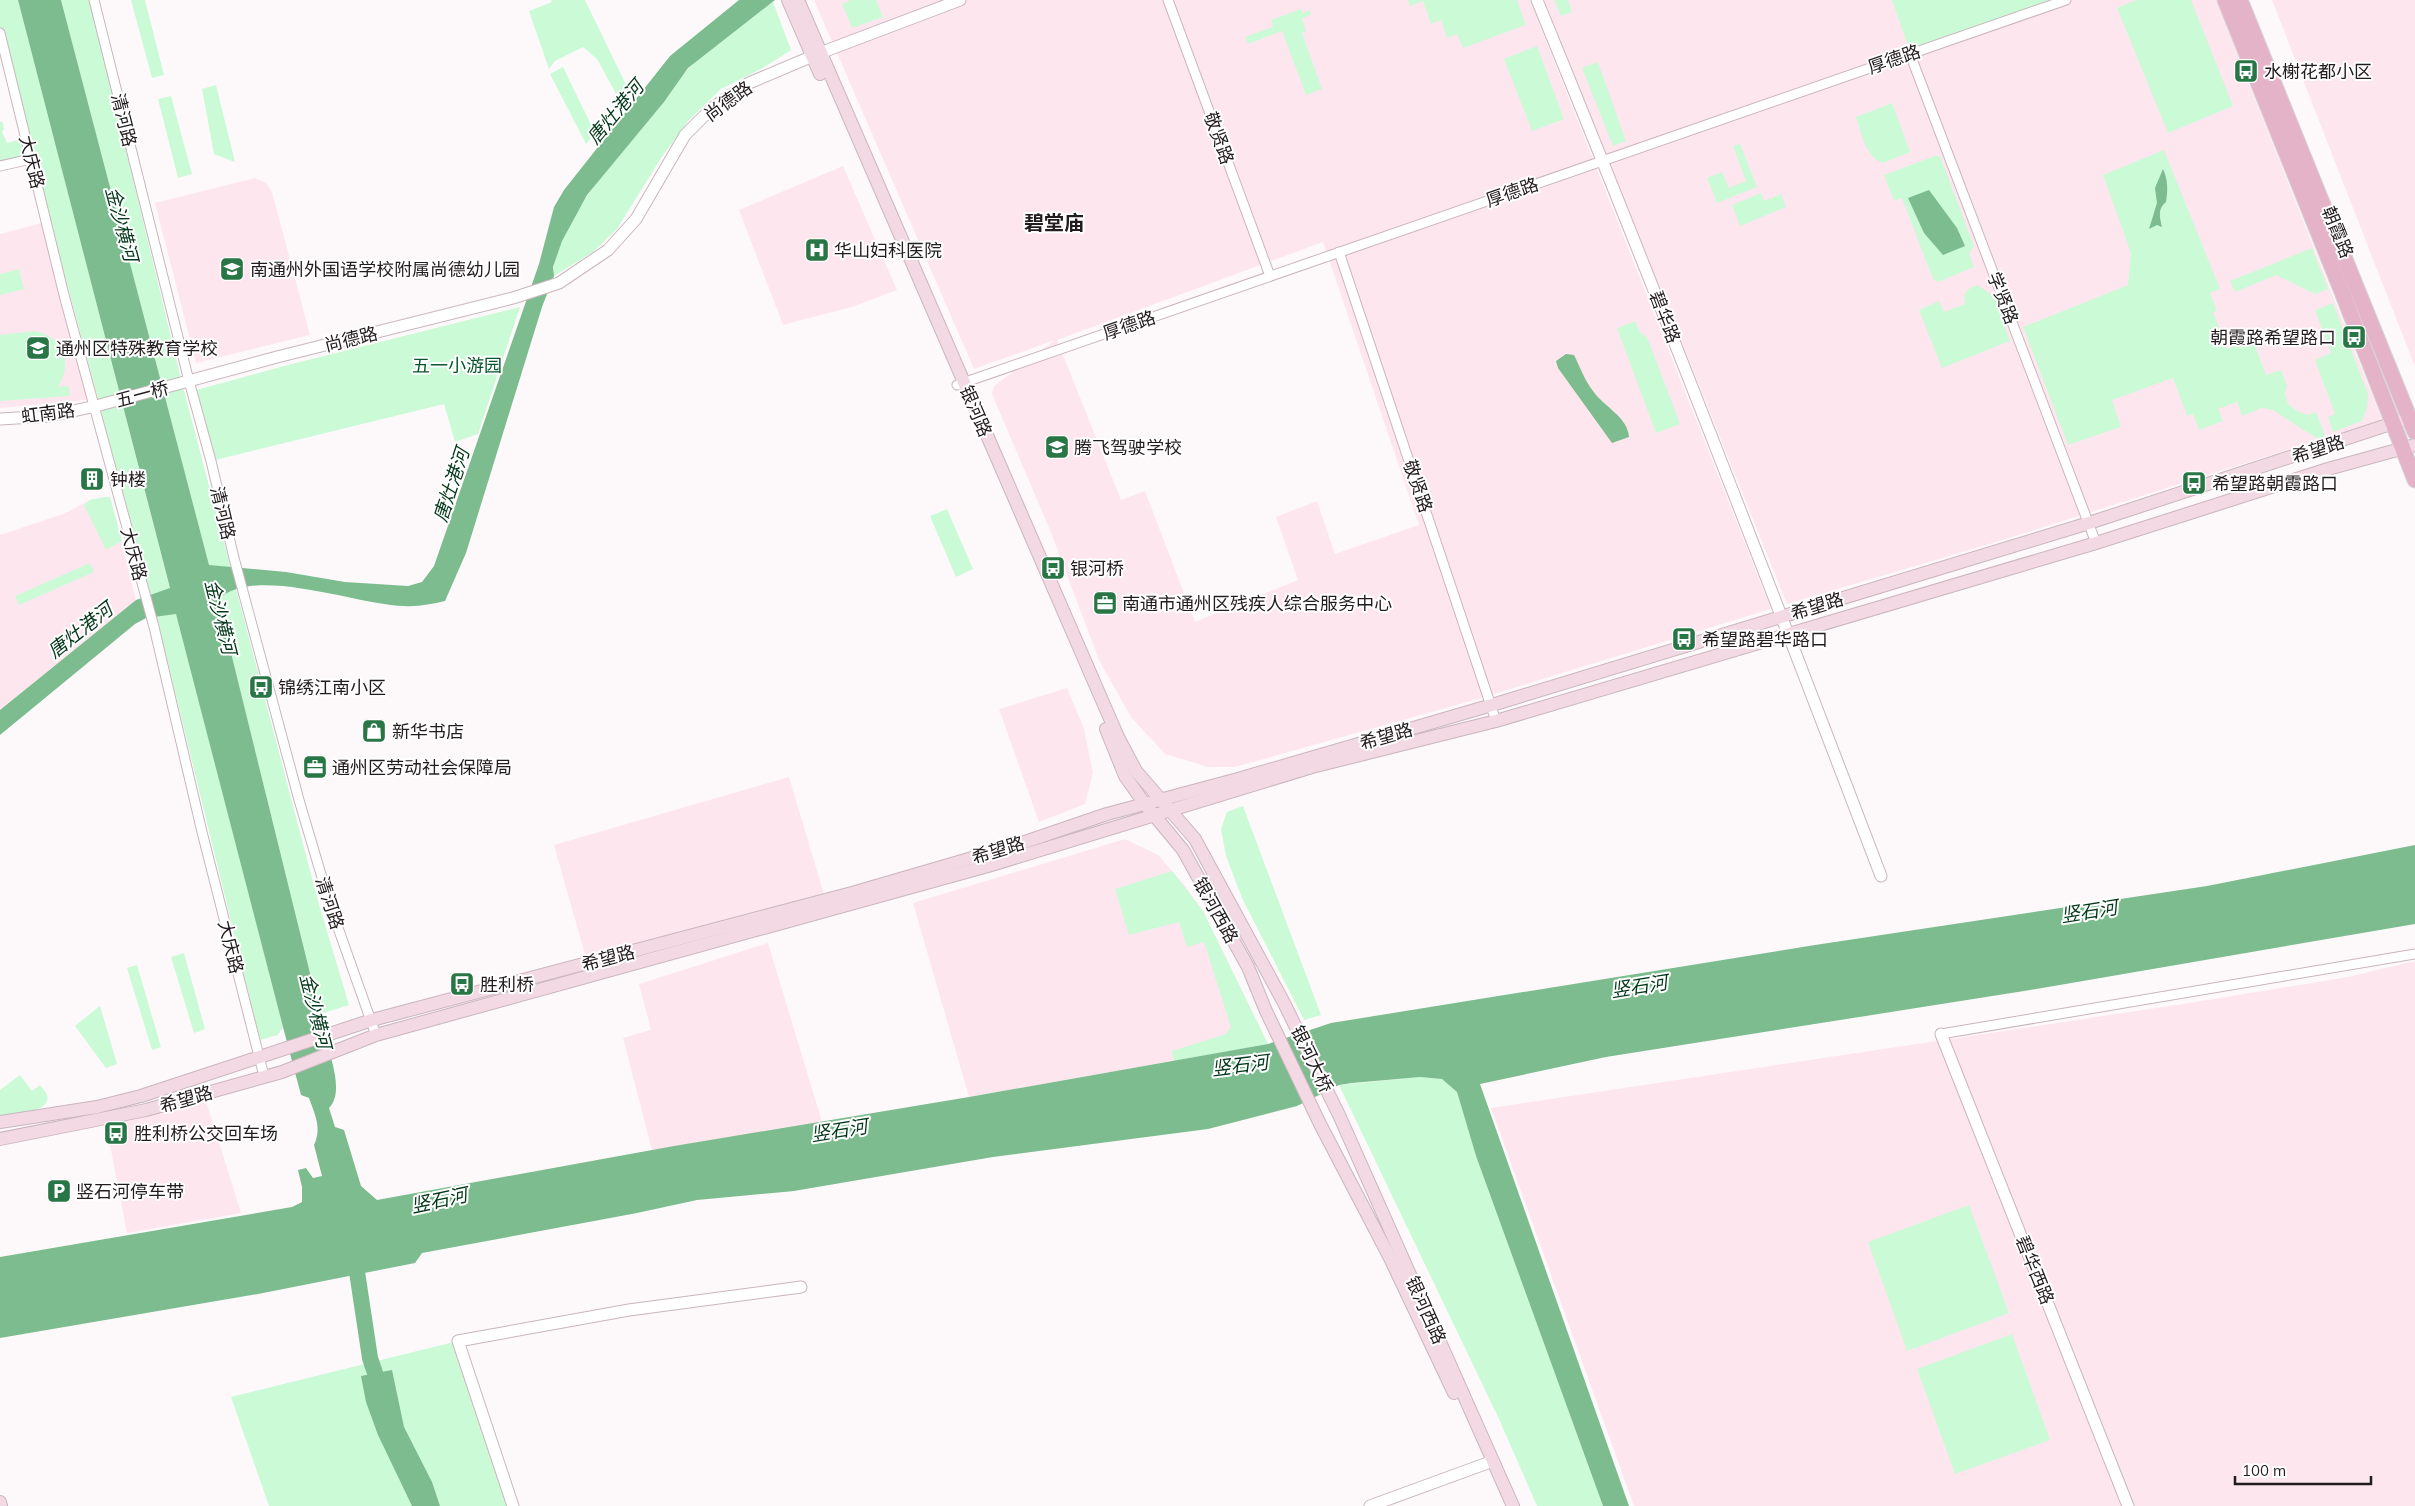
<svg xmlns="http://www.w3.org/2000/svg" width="2415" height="1506" font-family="Mulish,'Noto Sans SC',sans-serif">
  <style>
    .built { fill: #fee6ef; fill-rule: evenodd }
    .green { fill: #cbfad7 }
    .water { fill: #7cbc8e }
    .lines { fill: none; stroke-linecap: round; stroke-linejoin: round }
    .river { stroke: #7cbc8e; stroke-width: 16 }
    .minor-casing { stroke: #cab5bc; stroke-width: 11 }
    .tertiary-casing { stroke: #cab5bc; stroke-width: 13 }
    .secondary-casing { stroke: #cab5bc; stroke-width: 14 }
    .primary-casing { stroke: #d7d6d7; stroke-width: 17 }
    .minor { stroke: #fff; stroke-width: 9 }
    .tertiary { stroke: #fff; stroke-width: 11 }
    .secondary { stroke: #f2d9e3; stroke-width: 12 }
    .primary { stroke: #e4b3c7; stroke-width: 15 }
    .labels { text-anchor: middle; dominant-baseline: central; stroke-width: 4; stroke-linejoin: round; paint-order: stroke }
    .street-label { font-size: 18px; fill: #231c1f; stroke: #fff }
    .poi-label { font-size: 18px; fill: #231c1f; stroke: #fff; text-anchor: start }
    .park-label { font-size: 18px; fill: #06542a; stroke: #fff }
    .water-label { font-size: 19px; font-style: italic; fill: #033719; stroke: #fff }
    .quarter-label { font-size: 20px; font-weight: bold; fill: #231c1f; stroke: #fff }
  </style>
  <rect width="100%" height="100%" fill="#fdf9fb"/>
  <g class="built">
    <path d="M814 0H1530L1771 609 1478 699 1235 767H1208L1165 754 1131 717 1099 660 1050 530 992 394 994 386 1055 340 974 369ZM1323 242 1419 525 1335 554 1317 501 1276 517 1298 580 1195 622 1145 491 1121 500 1057 340Z"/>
    <path d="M1544 0H2216L2382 420 2003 540 1787 604Z"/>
    <path d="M2272 0H2415V367Z"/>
    <path d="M843 166 897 290 852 307 783 325 739 210Z"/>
    <path d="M255 178 266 183 272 192 310 335 196 363 155 203Z"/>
    <path d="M46 222 87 400 0 408V234Z"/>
    <path d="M105 497H110L136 600 0 710V535L66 513 90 500Z"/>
    <path d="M1067 688 1084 729 1093 773 1085 804 1039 822 999 709Z"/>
    <path d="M789 777 824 894 586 958 554 845Z"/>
    <path d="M1125 839 1158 855 1185 886 1203 911 1268 1044 969 1097 913 903Z"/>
    <path d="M768 943 822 1122 652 1150 623 1038 651 1030 639 984Z"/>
    <path d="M2415 961V1506H1634L1491 1108 2183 1004 2348 977Z"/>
    <path d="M206 1101 241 1213 127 1233 106 1124Z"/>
  </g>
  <g class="green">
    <path d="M0 0H18L283 1027 278 1035 260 1040 159 626 0 34Z"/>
    <path d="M61 0H90L182 383 318 901 349 1005 324 1013 318 1005 218 600Z"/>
    <path d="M131 0H145L164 75 152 78Z"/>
    <path d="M551 0H585L630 93 619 99 597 59 583 47 555 61 549 69 529 11 552 2Z"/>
    <path d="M851 0H876L883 17 852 28 842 4Z"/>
    <path d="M1408 0H1517L1526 25 1463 48 1457 34 1447 38 1441 20 1431 24 1423 1 1410 6Z"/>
    <path d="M1554 0H1568L1572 12 1561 16Z"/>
    <path d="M1892 0H2056L1909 49Z"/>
    <path d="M2136 0H2191L2233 106 2168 133 2117 8Z"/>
    <path d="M773 2 791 50 763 68 721 89 689 120 663 155 617 229 593 252 554 276C548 227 634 140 664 102 673 91 679 78 689 68 713 43 745 23 773 2Z"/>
    <path d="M1301 9 1303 13 1310 10 1311 15 1302 18 1306 31 1302 33 1322 89 1306 95 1282 31 1248 44 1245 37 1273 27 1271 20Z"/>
    <path d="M1537 46 1564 119 1532 131 1504 59Z"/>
    <path d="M1598 62 1626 141 1613 146 1582 68Z"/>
    <path d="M563 67 595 133 586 144 550 74Z"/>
    <path d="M216 85 235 162 214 154 202 89Z"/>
    <path d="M171 96 192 174 178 178 158 99Z"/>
    <path d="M1892 103 1910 152 1883 163C1865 157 1862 134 1856 117Z"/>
    <path d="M0 121 3 123 4 129 2 132 7 143 21 139 25 158 0 164Z"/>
    <path d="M1740 144 1757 187 1717 203 1707 178 1722 172 1729 188 1746 181 1733 146Z"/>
    <path d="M2164 150 2220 289 2210 293 2217 311 2213 312 2227 349 2253 340 2266 375 2281 370 2287 386 2285 393 2288 404 2297 411 2307 415 2316 412 2325 436 2318 439 2273 410 2261 408 2242 416 2237 402 2218 409 2223 421 2199 430 2193 414 2187 416 2173 378 2112 400 2121 427 2068 445 2023 327 2128 285 2131 253 2103 175Z"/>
    <path d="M1935 156H1940L1974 246 1969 254 1974 267 1938 282 1933 279 1902 198 1894 201 1884 175Z"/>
    <path d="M1761 193 1764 201 1781 194 1786 207 1740 226 1732 205Z"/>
    <path d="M2312 248 2328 289 2315 294 2276 275 2235 292 2230 281Z"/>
    <path d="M19 269 24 289 0 295V274Z"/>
    <path d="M1977 285 1994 296 2010 341 1942 368 1919 310 1939 301 1944 312 1965 304C1962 293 1967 289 1977 285Z"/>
    <path d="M2333 303 2368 394 2367 407 2362 421 2333 432 2328 417 2335 414 2315 360 2331 353 2315 310Z"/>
    <path d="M520 307 478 434 455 442 444 404 215 460 196 390 284 366Z"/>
    <path d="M1635 321 1640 332 1647 337 1680 424 1656 433 1617 328Z"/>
    <path d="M34 331C63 336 74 362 58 387L69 386 70 396 0 401V335Z"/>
    <path d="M105 497H110L122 541 106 550 84 505 90 500Z"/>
    <path d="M947 509 973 569 956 577 930 516Z"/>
    <path d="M90 563 94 572 19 605 15 596Z"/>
    <path d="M1243 806 1321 1015 1304 1020 1242 898 1226 856 1221 829 1227 812Z"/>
    <path d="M1172 871 1203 911 1268 1044 1174 1061 1172 1051 1226 1034 1231 1027 1204 942 1187 947 1179 922 1129 935 1115 889Z"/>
    <path d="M184 953 205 1029 194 1033 171 957Z"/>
    <path d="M137 965 161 1047 152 1050 127 968Z"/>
    <path d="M100 1006 117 1064 106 1068 75 1026Z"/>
    <path d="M20 1075 32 1091 40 1085C42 1088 46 1092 47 1095 53 1113 10 1114 0 1116V1090Z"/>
    <path d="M1420 1077 1442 1079 1457 1092 1476 1156 1603 1506H1537L1499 1419 1339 1085Z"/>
    <path d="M1969 1205 2009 1313 1907 1351 1868 1242Z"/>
    <path d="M2012 1334 2050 1440 1955 1474 1917 1369Z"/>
    <path d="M458 1341 513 1506H269L231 1397Z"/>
  </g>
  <g class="water">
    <path d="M18 0H61L209 565 286 572 345 582 408 586 422 582 434 566 539 264 554 207 564 190 670 56 739 0H775L688 68 664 102 587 195 562 241 553 267 554 276 542 307 466 553 445 601C432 604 418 607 404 606 357 605 252 564 218 600L327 1042C331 1060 344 1093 329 1108L335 1127 344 1130 361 1186 377 1200 674 1146 969 1097 1268 1044 1331 1023 1815 945 2207 886 2415 845V924L2024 991 1606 1057 1480 1084 1629 1506H1603L1476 1156 1457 1092 1442 1079 1420 1077 1352 1083 1339 1085 1297 1106 1208 1129 993 1157 794 1191 697 1200 637 1213 422 1253 415 1263 258 1294 0 1338V1257L292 1207 302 1202V1187L298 1170 306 1168 313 1178 322 1176 314 1145C322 1128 315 1115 309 1098L301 1095 283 1027 176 614 146 618 135 624 0 735V710L136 600 170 588Z"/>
    <path d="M2163 169C2168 180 2168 190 2166 202 2157 209 2160 218 2162 227L2157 225 2149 229 2157 203 2155 188Z"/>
    <path d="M1929 190 1957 228 1965 246 1943 255 1924 233 1908 198Z"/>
    <path d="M1566 354 1574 355C1580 367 1585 381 1593 391 1603 406 1628 417 1629 437L1612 443 1558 368 1556 361Z"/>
    <path d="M392 1370 404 1427 432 1482 440 1506H412L378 1435 366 1402 361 1376Z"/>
  </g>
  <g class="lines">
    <path class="river" d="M354 1252 370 1358 382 1394"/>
    <defs>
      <g id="minor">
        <path d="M94 0 189 381 211 461 234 558 299 800 331 908 376 1035"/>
        <path d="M1168 0 1270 276"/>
        <path d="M0 33 64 295 154 627 202 832 264 1076"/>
        <path d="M1910 54 2096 543"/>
        <path d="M0 166 31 159"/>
        <path d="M1339 252 1496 721"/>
        <path d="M957 385 2066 0"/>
        <path d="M1941 1034 2415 954"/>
      </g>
      <g id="tertiary">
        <path d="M1537 0C1656 290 1769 583 1881 876"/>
        <path d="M0 419 50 416 96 406 277 357 513 298 559 283 608 250 636 219 685 135 712 108 749 83 820 53 960 0"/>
        <path d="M1941 1034 2128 1506"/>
        <path d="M513 1506 458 1341 629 1310 801 1287"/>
        <path d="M1370 1506 1493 1461"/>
      </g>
      <g id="secondary">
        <path d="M788 0 820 74"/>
        <path d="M798 0 1118 737 1136 771 1195 839 1284 1003 1339 1115 1513 1506"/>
        <path d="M1106 729 1125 776 1144 803 1183 850 1248 967 1266 1011 1320 1124 1390 1258 1454 1393"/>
        <path d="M0 1122 97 1107 141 1096 372 1020 852 893 1010 847 1107 814 1238 779 1492 705 2089 523 2415 416"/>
        <path d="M0 1139 146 1110 282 1072 376 1035 988 866 1312 767 1496 721 2096 543 2328 469 2415 445"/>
        <path d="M0 1502 1 1506"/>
      </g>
      <g id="primary">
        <path d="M2225 0 2342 292 2415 480"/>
        <path d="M2240 0 2415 432"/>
      </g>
    </defs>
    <use href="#minor" class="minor-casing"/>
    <use href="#tertiary" class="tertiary-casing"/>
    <use href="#secondary" class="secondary-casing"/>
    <use href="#primary" class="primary-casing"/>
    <use href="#minor" class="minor"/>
    <use href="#tertiary" class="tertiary"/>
    <use href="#secondary" class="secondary"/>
    <use href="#primary" class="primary"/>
  </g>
  <defs>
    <symbol id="bus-square" viewBox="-11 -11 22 22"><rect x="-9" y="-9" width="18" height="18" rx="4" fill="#287545" stroke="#fff"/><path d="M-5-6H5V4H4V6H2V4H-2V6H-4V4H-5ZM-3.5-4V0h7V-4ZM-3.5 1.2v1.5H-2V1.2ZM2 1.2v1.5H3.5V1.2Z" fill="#fff"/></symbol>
    <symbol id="hospital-square" viewBox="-11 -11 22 22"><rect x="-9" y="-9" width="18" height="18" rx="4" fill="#287545" stroke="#fff"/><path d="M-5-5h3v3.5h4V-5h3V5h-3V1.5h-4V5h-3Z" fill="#fff"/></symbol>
    <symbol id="school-square" viewBox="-11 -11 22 22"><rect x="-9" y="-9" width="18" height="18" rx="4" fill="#287545" stroke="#fff"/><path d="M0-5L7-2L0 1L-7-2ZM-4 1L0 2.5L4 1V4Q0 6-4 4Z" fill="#fff"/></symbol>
    <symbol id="building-square" viewBox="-11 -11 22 22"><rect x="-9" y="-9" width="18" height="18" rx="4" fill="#287545" stroke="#fff"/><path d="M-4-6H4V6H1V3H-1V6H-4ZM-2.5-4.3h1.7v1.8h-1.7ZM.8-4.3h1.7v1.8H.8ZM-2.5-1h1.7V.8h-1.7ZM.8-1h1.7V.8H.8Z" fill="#fff"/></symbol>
    <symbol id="office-square" viewBox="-11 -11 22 22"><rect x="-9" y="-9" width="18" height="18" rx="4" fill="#287545" stroke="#fff"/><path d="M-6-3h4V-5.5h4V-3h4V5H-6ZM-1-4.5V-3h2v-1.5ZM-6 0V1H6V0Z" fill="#fff"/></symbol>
    <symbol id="shop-square" viewBox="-11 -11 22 22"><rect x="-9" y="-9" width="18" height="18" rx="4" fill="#287545" stroke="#fff"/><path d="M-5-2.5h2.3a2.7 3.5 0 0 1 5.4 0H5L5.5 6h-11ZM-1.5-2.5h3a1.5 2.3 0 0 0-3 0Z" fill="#fff"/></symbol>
    <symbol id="parking-square" viewBox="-11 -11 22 22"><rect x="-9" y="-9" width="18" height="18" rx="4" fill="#287545" stroke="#fff"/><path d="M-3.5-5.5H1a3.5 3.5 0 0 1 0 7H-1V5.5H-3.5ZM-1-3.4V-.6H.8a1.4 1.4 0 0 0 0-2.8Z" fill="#fff"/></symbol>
  </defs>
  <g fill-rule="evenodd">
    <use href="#bus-square" x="2232" y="57" width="28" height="28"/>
    <use href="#hospital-square" x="803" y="236" width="28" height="28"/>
    <use href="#school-square" x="218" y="255" width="28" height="28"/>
    <use href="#bus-square" x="2340" y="323" width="28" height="28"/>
    <use href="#school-square" x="24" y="334" width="28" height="28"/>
    <use href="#school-square" x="1043" y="433" width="28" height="28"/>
    <use href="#building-square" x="78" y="465" width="28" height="28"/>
    <use href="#bus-square" x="2180" y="469" width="28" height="28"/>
    <use href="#bus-square" x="1039" y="554" width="28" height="28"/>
    <use href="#office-square" x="1091" y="589" width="28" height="28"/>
    <use href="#bus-square" x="1670" y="625" width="28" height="28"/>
    <use href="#bus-square" x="247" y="673" width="28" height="28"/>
    <use href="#shop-square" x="360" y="717" width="28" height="28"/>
    <use href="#office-square" x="301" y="753" width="28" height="28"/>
    <use href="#bus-square" x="448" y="970" width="28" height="28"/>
    <use href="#bus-square" x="102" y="1119" width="28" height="28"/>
    <use href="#parking-square" x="45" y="1177" width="28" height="28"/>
  </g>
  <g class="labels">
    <g class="street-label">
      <text transform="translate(1894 59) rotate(-19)">厚德路</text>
      <text transform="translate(728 101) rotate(-36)">尚德路</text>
      <text transform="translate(124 120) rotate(76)">清河路</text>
      <text transform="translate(1219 138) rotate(70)">敬贤路</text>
      <text transform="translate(32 162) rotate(76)">大庆路</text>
      <text transform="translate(1512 192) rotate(-19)">厚德路</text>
      <text transform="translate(2338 232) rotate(68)">朝霞路</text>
      <text transform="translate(2003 298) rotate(69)">学贤路</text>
      <text transform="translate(1665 317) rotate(69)">碧华路</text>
      <text transform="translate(1129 325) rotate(-19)">厚德路</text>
      <text transform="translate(351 339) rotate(-14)">尚德路</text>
      <text transform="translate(142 394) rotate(-15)">五一桥</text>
      <text transform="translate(976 411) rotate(67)">银河路</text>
      <text transform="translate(48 413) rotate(-7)">虹南路</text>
      <text transform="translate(2318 449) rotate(-18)">希望路</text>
      <text transform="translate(1418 486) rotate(71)">敬贤路</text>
      <text transform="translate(223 513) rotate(77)">清河路</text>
      <text transform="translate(134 554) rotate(75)">大庆路</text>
      <text transform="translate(1817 606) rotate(-17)">希望路</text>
      <text transform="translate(1386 736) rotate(-16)">希望路</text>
      <text transform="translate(998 850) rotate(-17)">希望路</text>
      <text transform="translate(330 903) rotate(72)">清河路</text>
      <text transform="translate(1216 910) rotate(61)">银河西路</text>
      <text transform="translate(231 947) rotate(76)">大庆路</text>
      <text transform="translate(608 958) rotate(-15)">希望路</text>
      <text transform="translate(1312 1059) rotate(64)">银河大桥</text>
      <text transform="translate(186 1099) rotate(-16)">希望路</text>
      <text transform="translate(2035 1270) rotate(68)">碧华西路</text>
      <text transform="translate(1426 1310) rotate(66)">银河西路</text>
    </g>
    <g class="poi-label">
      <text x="2264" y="71">水榭花都小区</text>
      <text x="834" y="250">华山妇科医院</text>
      <text x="250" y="269">南通州外国语学校附属尚德幼儿园</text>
      <text x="2336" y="337" text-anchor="end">朝霞路希望路口</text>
      <text x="56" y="348">通州区特殊教育学校</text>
      <text x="1074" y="447">腾飞驾驶学校</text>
      <text x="110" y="479">钟楼</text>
      <text x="2212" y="483">希望路朝霞路口</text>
      <text x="1070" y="568">银河桥</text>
      <text x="1122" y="603">南通市通州区残疾人综合服务中心</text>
      <text x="1702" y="639">希望路碧华路口</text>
      <text x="278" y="687">锦绣江南小区</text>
      <text x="392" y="731">新华书店</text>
      <text x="332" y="767">通州区劳动社会保障局</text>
      <text x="480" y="984">胜利桥</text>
      <text x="134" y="1133">胜利桥公交回车场</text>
      <text x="76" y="1191">竖石河停车带</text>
    </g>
    <g class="park-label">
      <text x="457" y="365">五一小游园</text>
    </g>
    <g class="water-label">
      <text transform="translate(615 112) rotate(-50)">唐灶港河</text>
      <text transform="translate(122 224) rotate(75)">金沙横河</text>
      <text transform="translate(451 485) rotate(-72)">唐灶港河</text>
      <text transform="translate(221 617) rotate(76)">金沙横河</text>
      <text transform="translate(80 630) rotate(-38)">唐灶港河</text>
      <text transform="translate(2089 911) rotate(-9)">竖石河</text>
      <text transform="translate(1639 986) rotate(-9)">竖石河</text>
      <text transform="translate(316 1011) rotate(76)">金沙横河</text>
      <text transform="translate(1240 1065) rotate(-7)">竖石河</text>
      <text transform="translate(839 1130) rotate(-9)">竖石河</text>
      <text transform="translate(439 1200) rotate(-12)">竖石河</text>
    </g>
    <g class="quarter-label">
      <text x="1054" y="222">碧堂庙</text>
    </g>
  </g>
  <path d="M2235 1476v8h136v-8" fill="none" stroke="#231c1f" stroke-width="2.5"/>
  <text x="2242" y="1476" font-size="15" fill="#231c1f" stroke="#ffffff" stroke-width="4" paint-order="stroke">100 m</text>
</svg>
